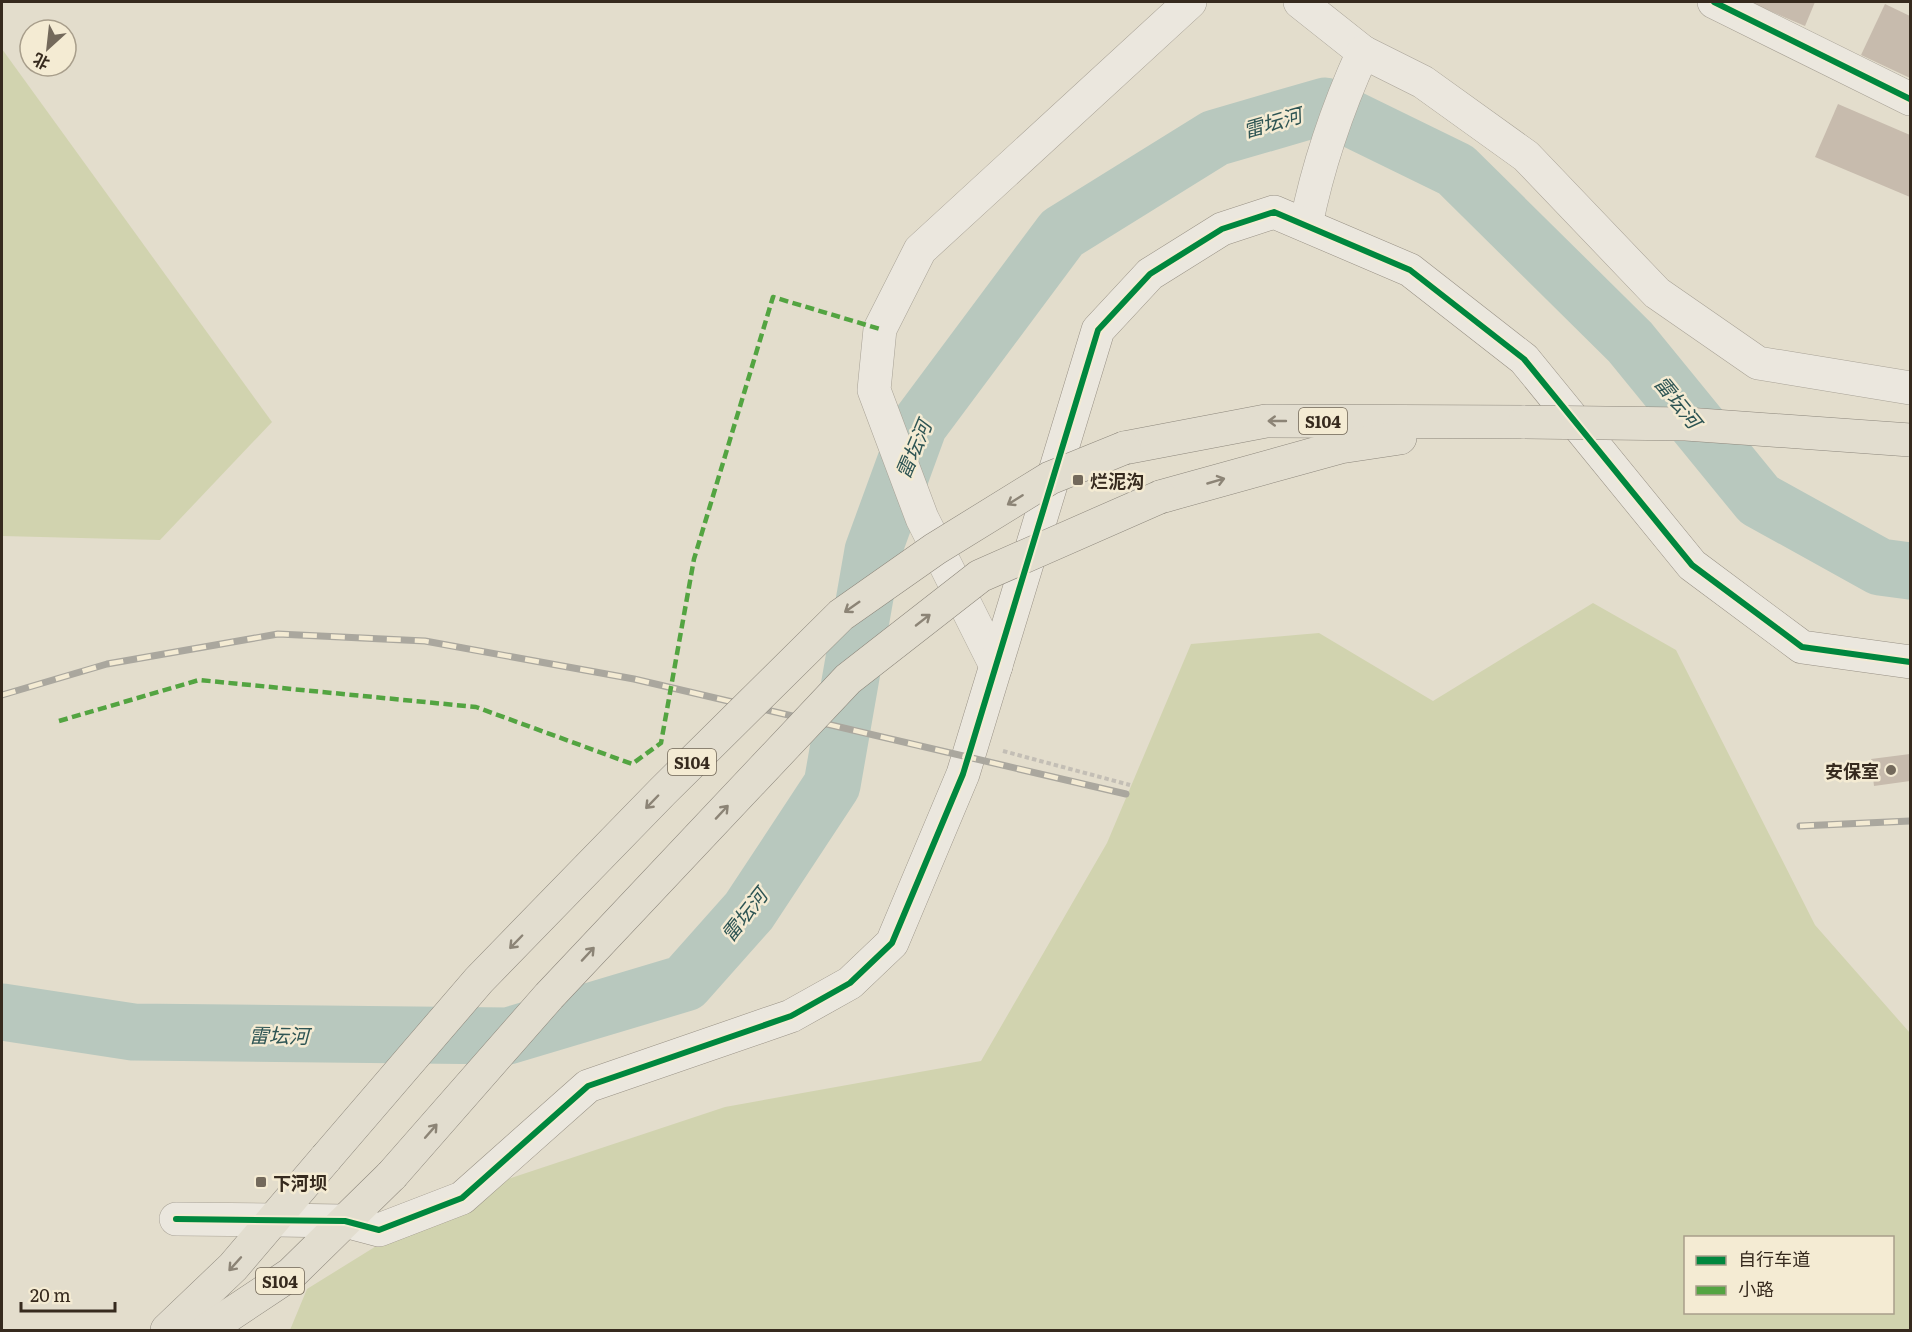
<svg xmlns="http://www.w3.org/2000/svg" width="1912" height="1332" font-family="Literata,'Noto Sans SC',serif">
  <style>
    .green { fill: #d1d3af; fill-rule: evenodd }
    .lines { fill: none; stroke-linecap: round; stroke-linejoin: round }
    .river { stroke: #b8c8be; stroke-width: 57 }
    .building { fill: #c7bbad }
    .street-casing { stroke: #a8a296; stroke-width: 34 }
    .secondary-casing { stroke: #989185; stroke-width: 34 }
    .primary-casing { stroke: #8d877c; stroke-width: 34 }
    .path { stroke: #c3beb5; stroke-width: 4; stroke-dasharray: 4.5 3; stroke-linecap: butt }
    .street { stroke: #ebe7de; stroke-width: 33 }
    .secondary { stroke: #ebe7de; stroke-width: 33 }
    .primary { stroke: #e2ddcf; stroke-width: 33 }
    .rail-casing { stroke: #aaa79e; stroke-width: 7 }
    .rail { stroke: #f4ebd3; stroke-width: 4.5; stroke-dasharray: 14; stroke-linecap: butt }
    .primary-bridge-casing { stroke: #8d877c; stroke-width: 34; stroke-linecap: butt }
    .primary-bridge { stroke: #e2ddcf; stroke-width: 33 }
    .quiet { stroke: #53a441; stroke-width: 4.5; stroke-dasharray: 9 4.5; stroke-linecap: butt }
    .cycleway-casing { stroke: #f4ebd3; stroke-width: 10 }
    .cycleway { stroke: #00873e; stroke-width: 6 }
    .oneway { stroke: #8c8476 }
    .poi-dot { fill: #73695b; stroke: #f4ebd3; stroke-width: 2 }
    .labels { text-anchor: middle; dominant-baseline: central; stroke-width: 5; stroke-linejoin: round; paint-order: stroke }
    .shield { fill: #f4ebd3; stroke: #6f6454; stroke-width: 1.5 }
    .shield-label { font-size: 16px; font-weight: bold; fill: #362a1e }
    .poi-label { font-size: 18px; font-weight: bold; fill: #362a1e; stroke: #f4ebd3; text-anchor: start }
    .water-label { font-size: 20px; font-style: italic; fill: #2e5554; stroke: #f4ebd3 }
  </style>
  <rect width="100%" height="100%" fill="#e3ddcc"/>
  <g class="green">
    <path d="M2 49 272 422 160 540 2 536Z"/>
    <path d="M1593 603 1676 650 1815 925 1910 1033V1330H290L307 1289 457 1196 725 1107 981 1061 1107 843 1191 644 1319 633 1433 701ZM1686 1238H1892V1312H1686Z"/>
  </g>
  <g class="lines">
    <path class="river" d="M2 1012 133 1032 508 1036 685 983 749 911 832 785 873 551 919 425 1062 233 1215 138 1325 106 1456 170 1630 342 1759 500 1880 567 1910 571"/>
  </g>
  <g class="building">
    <path d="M1749 2H1815L1805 26Z"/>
    <path d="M1885 4 1910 16V78L1861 55Z"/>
    <path d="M1838 104 1910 135V197L1815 157Z"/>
    <path d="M1910 754V781L1874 786 1871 759Z"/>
  </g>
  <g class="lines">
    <defs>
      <g id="street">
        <path d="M1300 2 1363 52"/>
        <path d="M1714 2 1910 99"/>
        <path d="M1306 225C1318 165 1338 107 1363 52L1423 82 1526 156 1657 293 1758 363 1910 388"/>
        <path d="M996 666 922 518 874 390 880 329 920 250 1190 2"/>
        <path d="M176 1219 274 1220"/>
      </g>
      <path id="secondary" d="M274 1220 345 1221 379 1230 462 1198 588 1086 791 1016 850 983 892 943 963 774 1098 330 1150 274 1222 229 1274 212 1410 270 1524 359 1692 565 1802 647 1910 662"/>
      <g id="primary">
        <path d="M1124 448 1266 421 1525 422"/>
        <path d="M1160 497 1340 447 1400 438"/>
        <path d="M167 1330 233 1267 326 1158"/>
        <path d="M207 1330 291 1274 392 1175"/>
      </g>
    </defs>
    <use href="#street" class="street-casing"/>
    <use href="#secondary" class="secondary-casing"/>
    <use href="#primary" class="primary-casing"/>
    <path class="path" d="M1003 751 1130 785"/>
    <use href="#street" class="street"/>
    <use href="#secondary" class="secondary"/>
    <use href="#primary" class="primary"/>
    <defs>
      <g id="rail">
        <path d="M2 695 107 664 278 634 425 641 634 679 1126 794"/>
        <path d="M1800 826 1910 821"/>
      </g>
    </defs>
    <use href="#rail" class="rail-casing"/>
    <use href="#rail" class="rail"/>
    <defs>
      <g id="primary-bridge">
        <path d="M1525 422 1686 424 1910 440"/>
        <path d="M326 1158 479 980 663 791 841 615 935 549 1050 478 1124 448"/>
        <path d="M392 1175 549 996 848 679 980 576 1160 497"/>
      </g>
    </defs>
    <use href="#primary-bridge" class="primary-bridge-casing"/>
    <use href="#primary-bridge" class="primary-bridge"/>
    <path class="quiet" d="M59 721 199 680 476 707 632 764 661 743 694 559 773 297 880 329"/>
    <defs>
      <g id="cycleway">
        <path d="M1714 2 1910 99"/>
        <path d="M176 1219 345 1221 379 1230 462 1198 588 1086 791 1016 850 983 892 943 963 774 1098 330 1150 274 1222 229 1274 212 1410 270 1524 359 1692 565 1802 647 1910 662"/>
      </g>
    </defs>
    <use href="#cycleway" class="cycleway-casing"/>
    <use href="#cycleway" class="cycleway"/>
  </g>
  <defs><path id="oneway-shaft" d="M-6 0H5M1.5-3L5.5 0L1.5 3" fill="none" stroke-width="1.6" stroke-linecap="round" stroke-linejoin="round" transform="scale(1.5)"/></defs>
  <g class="oneway">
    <use href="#oneway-shaft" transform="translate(1277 421) rotate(-180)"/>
    <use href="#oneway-shaft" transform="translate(1216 481) rotate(-16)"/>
    <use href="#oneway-shaft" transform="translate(1015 500) rotate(148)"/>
    <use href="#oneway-shaft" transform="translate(852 607) rotate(145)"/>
    <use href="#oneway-shaft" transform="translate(923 620) rotate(-38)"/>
    <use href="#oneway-shaft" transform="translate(652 802) rotate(134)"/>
    <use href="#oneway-shaft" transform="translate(722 812) rotate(-47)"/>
    <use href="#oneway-shaft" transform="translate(516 942) rotate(134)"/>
    <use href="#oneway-shaft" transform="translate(588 954) rotate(-47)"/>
    <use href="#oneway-shaft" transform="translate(431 1131) rotate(-49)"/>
    <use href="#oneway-shaft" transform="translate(235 1264) rotate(132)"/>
  </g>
  <g class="poi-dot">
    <rect x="1072" y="474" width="12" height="12" rx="3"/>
    <circle cx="1891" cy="770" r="6"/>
    <rect x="255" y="1176" width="12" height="12" rx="3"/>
  </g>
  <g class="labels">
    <g class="shield">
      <rect x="1299" y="408" width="48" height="26" rx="4.5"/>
      <rect x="668" y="749" width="48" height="26" rx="4.5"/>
      <rect x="256" y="1268" width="48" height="26" rx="4.5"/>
    </g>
    <g class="shield-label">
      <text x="1323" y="421">S104</text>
      <text x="692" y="762">S104</text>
      <text x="280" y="1281">S104</text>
    </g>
    <g class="poi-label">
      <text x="1090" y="480">烂泥沟</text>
      <text x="1879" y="770" text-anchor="end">安保室</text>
      <text x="273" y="1182">下河坝</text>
    </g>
    <g class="water-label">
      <text transform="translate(1272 121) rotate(-16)">雷坛河</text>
      <text transform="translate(1679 401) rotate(51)">雷坛河</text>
      <text transform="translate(912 449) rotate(-67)">雷坛河</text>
      <text transform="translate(743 914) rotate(-52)">雷坛河</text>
      <text transform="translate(279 1034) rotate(1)">雷坛河</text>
    </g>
  </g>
  <rect width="1912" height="1332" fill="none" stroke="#362a1e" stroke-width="6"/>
  <rect x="1684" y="1236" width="210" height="78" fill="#f4ebd3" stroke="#a89e8b" stroke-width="1.5"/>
  <rect x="1696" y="1256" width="30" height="9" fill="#00873e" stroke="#a89e8b" stroke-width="1.5"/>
  <text x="1738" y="1266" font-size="18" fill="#362a1e">自行车道</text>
  <rect x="1696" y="1286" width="30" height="9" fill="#53a441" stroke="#a89e8b" stroke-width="1.5"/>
  <text x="1738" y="1296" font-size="18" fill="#362a1e">小路</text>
  <g transform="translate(48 48) rotate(207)"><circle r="28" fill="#f4ebd3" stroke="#a89e8b" stroke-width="1.5"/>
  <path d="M0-4.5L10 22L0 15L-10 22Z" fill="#73695b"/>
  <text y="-9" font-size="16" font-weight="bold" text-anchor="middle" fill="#362a1e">北</text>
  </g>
  <path d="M21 1302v9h94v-9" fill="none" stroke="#362a1e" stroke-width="3"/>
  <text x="30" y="1302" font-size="18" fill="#362a1e" stroke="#f4ebd3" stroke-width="4.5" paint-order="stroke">20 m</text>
</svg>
